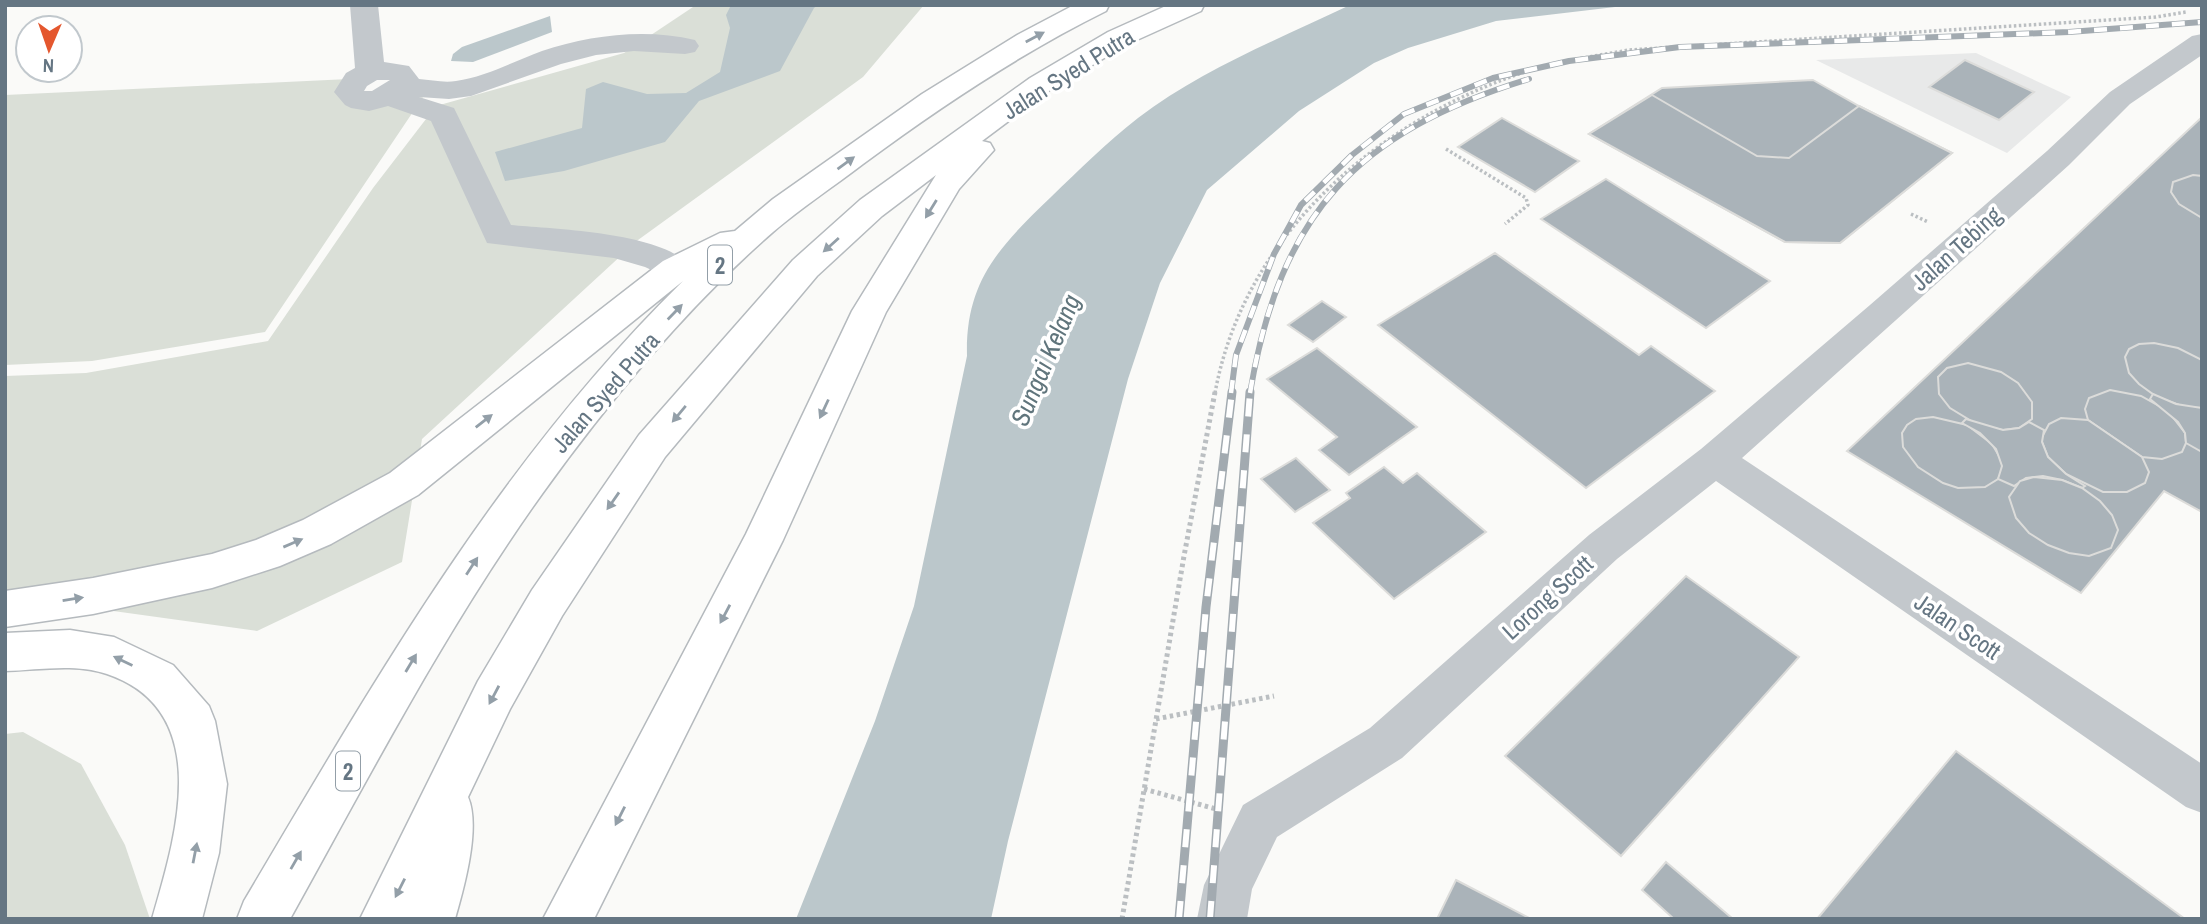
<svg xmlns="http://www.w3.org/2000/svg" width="2207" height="924" font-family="'Archivo Narrow',sans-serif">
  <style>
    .built { fill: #e8e9e9 }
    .green { fill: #dadfd7 }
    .water { fill: #bbc7cb }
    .building { fill: #aab3b9; stroke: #dcdcda; stroke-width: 2 }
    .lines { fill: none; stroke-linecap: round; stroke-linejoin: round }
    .major-casing { stroke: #b5babe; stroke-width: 3 }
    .path-far1 { stroke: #bbbfc2; stroke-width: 3.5; stroke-dasharray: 2.5 2.5; stroke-linecap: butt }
    .path { stroke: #bbbfc2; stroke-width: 5; stroke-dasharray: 3.5 3.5; stroke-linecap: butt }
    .minor { fill: #c3c8cc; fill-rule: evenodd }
    .major { fill: #fff; fill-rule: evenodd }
    .rail-far1-casing { stroke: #a2aab0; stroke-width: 6 }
    .rail-casing { stroke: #a2aab0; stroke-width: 9 }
    .rail-far1 { stroke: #fff; stroke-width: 4.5; stroke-dasharray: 13; stroke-linecap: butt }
    .rail { stroke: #fff; stroke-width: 6; stroke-dasharray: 18; stroke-linecap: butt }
    .oneway { fill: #939fa8 }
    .labels { text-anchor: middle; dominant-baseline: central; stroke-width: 7; stroke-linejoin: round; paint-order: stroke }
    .shield { fill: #fff; stroke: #939fa8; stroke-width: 2 }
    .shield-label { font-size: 23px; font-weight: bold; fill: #657683 }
    .street-label { font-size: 24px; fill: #657683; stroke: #fff }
    .water-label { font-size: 26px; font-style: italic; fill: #60757c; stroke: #fff }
  </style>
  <rect width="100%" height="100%" fill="#fafaf8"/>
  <path class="built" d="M1976 53 2071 97 2007 153 1816 60Z"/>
  <g class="green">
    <path d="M696 5H924L863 77 638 240 422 439 402 562 257 631 5 596V376L86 373 268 341 373 188 436 106 624 53Z"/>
    <path d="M349 79 363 105 423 97 265 332 92 361 5 365V95Z"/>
    <path d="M23 732 81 764 125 845 150 919H5V734Z"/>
  </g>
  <g class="water">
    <path d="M731 5H818L814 8 780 71 699 101 665 142 564 171 505 181 495 152 582 128 586 89 603 82 647 94 686 93 720 72 730 28 726 15Z"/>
    <path d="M1350 5H1632L1496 21 1408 48 1374 63 1299 111 1207 190 1160 283 1128 379 1008 841 991 919H796L875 721 914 606 967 356C965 281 1000 246 1051 197 1079 170 1107 142 1138 118 1201 70 1279 39 1350 5Z"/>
    <path d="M550 16 552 32 473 62 451 61 453 54 462 47Z"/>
  </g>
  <g class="building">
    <path d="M1965 60 2034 92 1999 120 1929 87Z"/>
    <path d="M1813 80 1859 106 1952 153 1840 243 1785 242 1589 134 1662 88Z"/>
    <path d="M1652 95 1757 156 1789 158 1859 106 1952 153 1840 243 1785 242 1589 134Z"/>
    <path d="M2202 117V512L2164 491 2081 593 1847 451Z"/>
    <path d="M1502 118 1579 161 1535 192 1458 147Z"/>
    <path d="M2193 175 2202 176V218L2179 204 2171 192 2173 182Z"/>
    <path d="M1606 179 1770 281 1706 328 1541 219Z"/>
    <path d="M1495 253 1639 355 1651 346 1715 391 1586 488 1378 325Z"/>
    <path d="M1322 301 1346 317 1313 342 1288 325Z"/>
    <path d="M2154 343 2178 348 2202 360V408L2185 407 2157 397 2139 384 2129 373 2125 357 2129 349 2139 344Z"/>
    <path d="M1317 348 1417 427 1349 475 1319 450 1337 437 1267 379Z"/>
    <path d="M1968 363 2001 372 2018 383 2032 402V419L2019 428 2003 430 1978 425 1950 408 1939 394 1938 377 1947 368Z"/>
    <path d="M2110 390 2141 396 2168 411 2185 433 2186 443 2182 452 2162 459 2142 457 2088 420 2085 409 2089 398Z"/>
    <path d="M2153 394 2176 404 2202 408V452L2186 443 2185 433 2178 422 2150 399Z"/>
    <path d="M1933 417 1967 425 1992 444 2002 461V472L1998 479 1985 487 1958 488 1943 483 1918 467 1903 447 1902 433 1907 425 1916 419Z"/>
    <path d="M2061 418 2088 420 2142 457 2149 472 2145 483 2127 492H2103L2066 474 2048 457 2041 439 2049 424Z"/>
    <path d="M1966 419 2003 430 2019 428 2029 422 2044 430 2042 442 2048 457 2066 474 2085 486 2082 488 2062 480 2043 476 2026 478 2014 486 1998 479 2002 466 1996 449 1980 433 1962 423Z"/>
    <path d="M1296 458 1330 490 1295 512 1261 479Z"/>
    <path d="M1384 467 1403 483 1417 473 1486 532 1394 599 1313 523 1350 498 1346 493Z"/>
    <path d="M2034 477 2062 480 2082 488 2100 501 2112 515 2118 530 2111 548 2089 556 2069 553 2048 545 2029 533 2016 518 2009 497 2020 481Z"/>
    <path d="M1686 576 1799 657 1621 856 1505 756Z"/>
    <path d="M1956 751 2185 919H1817Z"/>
    <path d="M1666 862 1733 919H1674L1642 890Z"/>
    <path d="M1456 880 1531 919H1437Z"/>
  </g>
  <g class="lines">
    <defs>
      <g id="major">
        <path d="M1074 5H1109L1106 11C1019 54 940 107 863 164 833 187 801 208 773 232 686 308 609 401 542 494 446 628 370 775 290 919H237L244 901C375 680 498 463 683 281L418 495 331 544 280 566 212 588 93 614 5 627V591L93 578 212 554 256 540 303 520 390 473 663 261 720 233 735 231 773 199 922 94 1019 34Z"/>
        <path d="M1168 5H1204L1201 11 1128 44 1050 90 982 141 990 143 994 150 959 189 886 312 783 540 594 919H543L746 534 852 311 936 175 882 216 817 276 665 457 562 616 510 709 468 797C481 827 464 888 455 919H360L478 681 532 590 639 435 793 260 860 200 1030 78 1108 32Z"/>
        <path d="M70 630 114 637 173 665 209 706 215 721 227 784 219 853 202 919H152C175 839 216 711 107 674 75 663 38 670 5 671V633Z"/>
      </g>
    </defs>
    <use href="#major" class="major-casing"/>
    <g class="path-far1">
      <path d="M1446 149 1526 198 1528 205 1505 224"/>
      <path d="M1911 214 1928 222"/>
      <path d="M1215 393C1243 240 1368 129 1510 77 1548 63 1589 57 1629 50L2156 17 2186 12"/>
    </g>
    <g class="path">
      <path d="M1156 719 1274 696"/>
      <path d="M1144 789 1216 809"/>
      <path d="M1122 919 1184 556 1215 392"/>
    </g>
    <g class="minor">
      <path d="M350 5H378L384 62 409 66 419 79C431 80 444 83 456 81 486 77 514 61 542 51 590 35 645 28 695 40L699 46 695 52 685 54 634 51 596 55 561 64 471 96 449 99 419 97 454 108 511 225C552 229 669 232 692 269L687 277 675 281 645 267 614 258 487 243 431 121 388 106 369 111 351 108 345 105 334 92 346 73 355 68ZM377 80H390L372 91H364L367 86Z"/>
      <path d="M2202 34V55L2130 104 2069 165 1742 458 2202 764V813L2186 807 1716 481 1617 559 1402 758 1277 837 1252 889 1247 919H1197L1204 885 1243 805 1370 728 1589 535 1701 449 1870 305 2047 151 2110 92 2192 36Z"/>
    </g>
    <use href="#major" class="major"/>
    <defs>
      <g id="rail-far1">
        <path d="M1231 393 1236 355 1274 254 1301 205 1352 155 1404 114 1493 78 1569 61 1680 47 2069 32 2202 22"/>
        <path d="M1250 393C1280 214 1356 132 1529 79"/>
      </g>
      <g id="rail">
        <path d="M1179 919 1206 607 1232 392"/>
        <path d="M1210 919 1250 392"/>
      </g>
    </defs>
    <use href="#rail-far1" class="rail-far1-casing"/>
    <use href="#rail" class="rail-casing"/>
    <use href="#rail-far1" class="rail-far1"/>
    <use href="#rail" class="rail"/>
  </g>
  <defs><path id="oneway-solid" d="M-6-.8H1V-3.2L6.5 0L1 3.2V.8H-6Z" transform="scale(1.75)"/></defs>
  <g class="oneway">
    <use href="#oneway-solid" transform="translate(1035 37) rotate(-28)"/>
    <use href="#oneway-solid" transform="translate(846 163) rotate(-36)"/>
    <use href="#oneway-solid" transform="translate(931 209) rotate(122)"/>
    <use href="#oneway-solid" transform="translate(831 245) rotate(138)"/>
    <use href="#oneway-solid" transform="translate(675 312) rotate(-46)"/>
    <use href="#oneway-solid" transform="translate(824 409) rotate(115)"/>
    <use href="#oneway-solid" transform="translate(679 414) rotate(130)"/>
    <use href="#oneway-solid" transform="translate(484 421) rotate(-38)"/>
    <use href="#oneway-solid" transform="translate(613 501) rotate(125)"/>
    <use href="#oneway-solid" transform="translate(293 543) rotate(-23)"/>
    <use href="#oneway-solid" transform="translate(472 566) rotate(-57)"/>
    <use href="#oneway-solid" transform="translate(73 599) rotate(-9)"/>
    <use href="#oneway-solid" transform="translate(725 614) rotate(118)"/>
    <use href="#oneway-solid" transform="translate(123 661) rotate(-154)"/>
    <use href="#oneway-solid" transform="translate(411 663) rotate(-59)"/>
    <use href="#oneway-solid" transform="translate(494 695) rotate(118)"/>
    <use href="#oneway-solid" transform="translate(620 816) rotate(117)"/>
    <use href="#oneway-solid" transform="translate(195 853) rotate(-79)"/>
    <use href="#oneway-solid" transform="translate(296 860) rotate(-60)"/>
    <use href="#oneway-solid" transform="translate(400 888) rotate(117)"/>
  </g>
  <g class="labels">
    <g class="shield">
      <rect x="708" y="245.5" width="24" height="39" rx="5"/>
      <rect x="336" y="751.5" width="24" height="39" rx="5"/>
    </g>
    <g class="shield-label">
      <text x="720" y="265">2</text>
      <text x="348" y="771">2</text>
    </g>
    <g class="street-label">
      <text transform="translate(1068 73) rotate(-32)">Jalan Syed Putra</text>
      <text transform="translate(1956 248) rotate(-42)">Jalan Tebing</text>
      <text transform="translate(605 392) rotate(-49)">Jalan Syed Putra</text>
      <text transform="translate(1547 597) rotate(-42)">Lorong Scott</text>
      <text transform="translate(1958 626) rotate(34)">Jalan Scott</text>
    </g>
    <g class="water-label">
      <text transform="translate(1045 360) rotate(-67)">Sungai Kelang</text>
    </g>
  </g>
  <rect width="2207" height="924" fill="none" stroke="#657683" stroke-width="14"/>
  <g transform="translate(49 49) rotate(182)"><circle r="33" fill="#ffffff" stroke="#c1c8cd" stroke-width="2"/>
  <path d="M0-5L12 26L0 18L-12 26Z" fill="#e4572e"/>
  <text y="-10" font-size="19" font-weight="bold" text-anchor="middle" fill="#657683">N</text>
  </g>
</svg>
